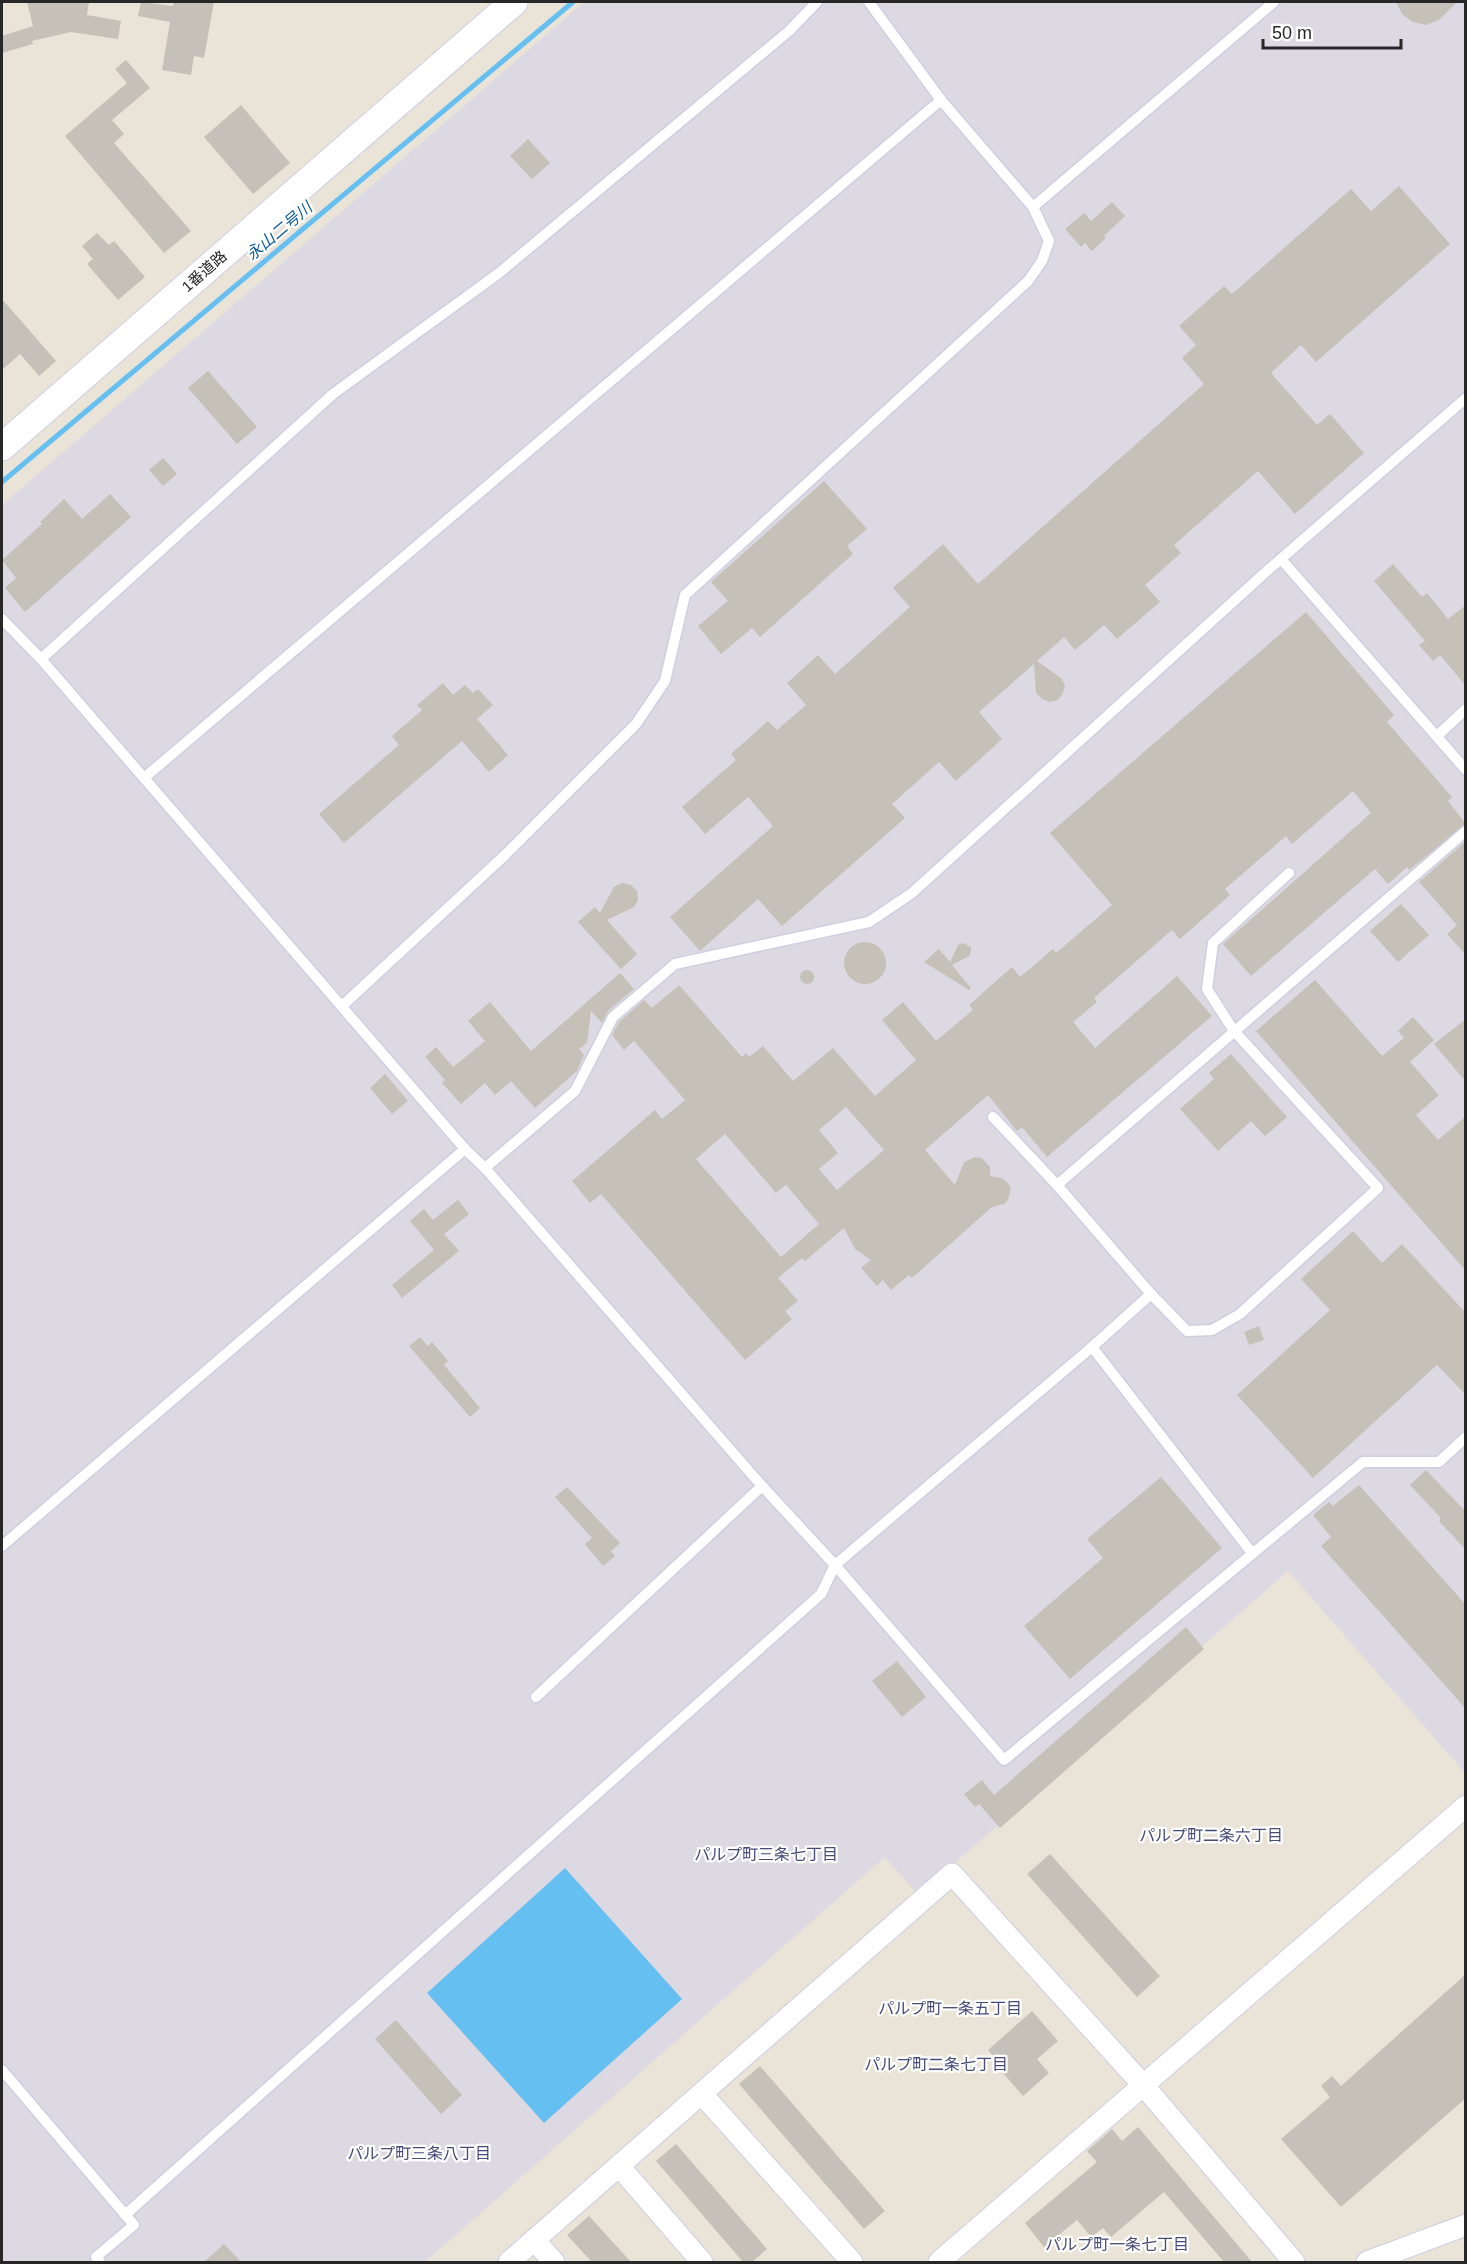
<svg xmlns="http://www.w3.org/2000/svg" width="1467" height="2264" font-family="Helvetica,'Noto Sans JP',sans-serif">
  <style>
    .industrial { fill: #dcd9e2 }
    .water { fill: #66bff1 }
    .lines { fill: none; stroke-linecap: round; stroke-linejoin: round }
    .stream { stroke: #66bff1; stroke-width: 5 }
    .building { fill: #c5c1b8; fill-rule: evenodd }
    .service-casing { stroke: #cdcfe1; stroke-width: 13 }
    .minor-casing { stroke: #cdcfe1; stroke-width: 23 }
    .tertiary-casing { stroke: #cdcfe1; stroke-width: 29 }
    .service { stroke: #fff; stroke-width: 10 }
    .minor { stroke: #fff; stroke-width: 21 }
    .tertiary { stroke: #fff; stroke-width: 27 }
    .labels { text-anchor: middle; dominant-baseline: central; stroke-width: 4.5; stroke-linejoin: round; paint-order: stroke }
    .street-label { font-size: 15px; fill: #272727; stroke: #fff }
    .water-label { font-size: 16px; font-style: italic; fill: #0a5a98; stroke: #fff }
    .neighbourhood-label { font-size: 16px; fill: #474b78; stroke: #fff }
  </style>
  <rect width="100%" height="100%" fill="#eae4d8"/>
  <path class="industrial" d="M584 2H1465V1773L1288 1571 918 1895 885 1857 425 2262H2V505Z"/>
  <path class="water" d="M565 1868 682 1999 544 2123 427 1993Z"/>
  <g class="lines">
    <path class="stream" d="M2 482 573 2"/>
  </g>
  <g class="building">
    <path d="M27 2H89L87 15 121 21 118 39 71 32 32 41 33 44 2 53V36L33 26Z"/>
    <path d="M141 2 173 6 174 2H214L204 58 194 56 191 75 162 70 170 22 138 16Z"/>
    <path d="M1396 2H1457L1439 20 1426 25 1413 22 1402 14Z"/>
    <path d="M126 60 150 88 112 120 124 134 114 143 191 231 164 253 65 136 127 83 115 69Z"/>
    <path d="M241 105 290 163 253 194 204 137Z"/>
    <path d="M528 139 550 163 532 179 510 156Z"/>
    <path d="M1399 186 1450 244 1316 362 1301 345 1271 373 1317 425 1330 414 1364 453 1295 514 1258 471 1174 545 1181 553 1145 585 1160 602 1117 639 1104 625 1075 650 1064 637 1037 661 1061 678 1065 685 1063 693 1058 700 1050 702 1042 699 1036 693 1034 664 979 712 1002 739 956 781 939 762 892 804 905 818 782 926 758 899 700 951 670 917 773 826 748 797 705 834 682 807 736 760 731 754 768 721 777 730 806 705 787 683 818 655 835 674 910 607 893 588 943 544 978 584 1204 384 1182 358 1196 345 1179 326 1224 286 1232 294 1351 189 1371 211Z"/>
    <path d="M1112 202 1125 216 1104 236 1106 238 1092 251 1085 243 1081 247 1065 229 1084 213 1091 221Z"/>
    <path d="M97 233 109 245 114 241 145 277 118 300 87 264 93 259 82 246Z"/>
    <path d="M2 299 56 361 39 376 20 354 2 370Z"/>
    <path d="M208 371 257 427 237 444 188 388Z"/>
    <path d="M163 458 177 474 163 486 149 470Z"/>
    <path d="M824 481 867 529 847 546 853 554 760 637 752 628 721 654 698 626 728 601 711 582Z"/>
    <path d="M110 494 131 517 25 612 5 588 16 578 2 560 42 524 40 522 64 499 82 519Z"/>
    <path d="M1393 564 1422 597 1427 593 1448 619 1466 605V686L1440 655 1433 661 1419 645 1425 641 1374 581Z"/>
    <path d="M1306 612 1394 715 1387 722 1452 797 1448 801 1466 824 1409 870 1407 867 1388 884 1375 869 1251 976 1223 944 1371 813 1353 791 1292 844 1286 836 1225 889 1230 895 1180 939 1172 930 1094 998 1097 1002 1073 1022 1095 1048 1177 976 1212 1016 1047 1157 1022 1127 1017 1131 988 1095 925 1150 955 1185 964 1162 975 1157 982 1158 990 1167V1176L1002 1178 1007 1182 1011 1188 1008 1200 1004 1204 992 1207 912 1278 909 1275 891 1290 883 1280 877 1286 861 1268 871 1260 855 1249 844 1228 805 1261 802 1258 778 1278 798 1301 785 1311 792 1319 745 1360 601 1194 590 1203 572 1181 655 1110 662 1119 685 1100 634 1041 624 1050 612 1035 619 1022 644 1000 652 1008 679 985 742 1057 746 1053 749 1057 763 1046 793 1081 833 1048 875 1096 916 1060 882 1020 903 1002 936 1041 973 1010 969 1005 1012 967 1020 977 1053 949 1056 953 1112 905 1050 833ZM846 1107 884 1150 837 1190 819 1169 838 1153 819 1130ZM725 1134 776 1193 786 1185 819 1224 781 1257 696 1159Z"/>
    <path d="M443 683 453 695 465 685 473 693 478 689 493 705 477 719 508 755 489 772 462 741 344 843 319 814 399 745 392 736 422 710 417 705Z"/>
    <path d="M1466 841V955L1447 934 1457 925 1419 882Z"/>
    <path d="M622 883 631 885 637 891 638 900 634 907 607 920 637 954 621 969 578 922 595 907 600 913 614 887Z"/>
    <path d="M1401 904 1429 935 1398 962 1370 931Z"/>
    <circle cx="865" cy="963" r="21"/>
    <path d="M963 943 971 947V952L969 956 952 965 971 988 969 990 924 962 939 949 950 962 958 945Z"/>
    <circle cx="807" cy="977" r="7"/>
    <path d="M620 973 634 989 608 1011 602 1023 591 1011 587 1043 579 1049 584 1055 577 1071 535 1108 511 1081 495 1095 485 1083 461 1104 442 1083 445 1080 425 1057 436 1047 453 1067 485 1041 468 1021 490 1002 531 1051Z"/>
    <path d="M1315 980 1382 1056 1404 1038 1398 1031 1413 1017 1434 1040 1410 1062 1439 1095 1416 1115 1438 1140 1466 1116V1271L1256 1031Z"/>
    <path d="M1466 1019V1082L1434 1044Z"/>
    <path d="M1231 1054 1287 1117 1265 1136 1251 1121 1218 1151 1180 1109 1214 1079 1209 1073Z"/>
    <path d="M385 1074 408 1101 392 1114 370 1088Z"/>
    <path d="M458 1200 469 1214 444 1234 459 1251 402 1298 392 1285 434 1250 410 1221 424 1209 433 1220Z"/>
    <path d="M1353 1231 1382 1263 1402 1244 1466 1313V1395L1437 1365 1313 1478 1237 1395 1330 1310 1301 1279Z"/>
    <path d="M1259 1326 1264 1340 1249 1345 1244 1332Z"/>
    <path d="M420 1337 428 1346 432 1342 448 1361 444 1365 480 1408 470 1417 409 1346Z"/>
    <path d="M1426 1470 1466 1512V1550L1439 1521 1441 1518 1410 1485Z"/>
    <path d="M1161 1477 1222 1548 1070 1679 1024 1626 1103 1558 1087 1539Z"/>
    <path d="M1359 1485 1466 1605V1709L1321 1546 1331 1537 1313 1515 1329 1502 1333 1506Z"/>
    <path d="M567 1487 620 1543 611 1551 615 1556 603 1566 585 1544 592 1538 555 1497Z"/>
    <path d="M1186 1627 1204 1649 1000 1828 979 1804 975 1807 964 1794 982 1780 994 1795Z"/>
    <path d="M897 1661 926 1697 902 1717 872 1681Z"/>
    <path d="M1050 1854 1160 1976 1137 1997 1027 1874Z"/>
    <path d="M1466 1974V2098L1341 2207 1281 2139 1330 2097 1321 2086 1332 2076 1341 2086Z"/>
    <path d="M1032 2011 1058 2041 1037 2059 1049 2073 1023 2096 990 2058 993 2056 988 2050Z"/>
    <path d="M396 2020 462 2095 441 2114 375 2039Z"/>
    <path d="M760 2066 885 2211 864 2229 739 2084Z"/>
    <path d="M1138 2127 1252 2262H1224L1164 2192 1111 2237 1103 2228 1091 2237 1077 2220 1044 2247 1025 2223 1097 2162 1087 2151 1112 2129 1122 2141Z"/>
    <path d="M676 2144 767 2249 752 2262H743L656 2161Z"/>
    <path d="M589 2216 631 2262H592L567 2235Z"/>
    <path d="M224 2244 241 2262H204Z"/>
  </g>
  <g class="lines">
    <defs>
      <g id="service">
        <path d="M1033 207 1274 2"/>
        <path d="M1281 559 1466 770"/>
        <path d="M2 619 41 659 465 1149 485 1168 762 1486 835 1565 1004 1760 1363 1462H1439L1466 1437"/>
        <path d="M41 659 333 394 499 273 789 31 817 2"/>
        <path d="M1437 736 1466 709"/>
        <path d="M144 778 941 100"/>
        <path d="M342 1006 504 856 636 724 665 681 685 595 1028 281 1042 261 1049 241 1033 207 941 100 869 2"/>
        <path d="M485 1168 575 1091 613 1017 675 964 869 922 912 893 1268 570 1466 398"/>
        <path d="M1057 1185 1466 831"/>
        <path d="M1151 1294 1187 1331 1212 1330 1240 1314 1378 1188 1234 1031 1207 989 1213 943 1289 873"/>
        <path d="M1092 1347 1252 1553"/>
        <path d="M2 1546 465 1149"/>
        <path d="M536 1697 762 1486"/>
        <path d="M2 2070 134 2225 96 2257 100 2262"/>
        <path d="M125 2215 821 1594 835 1565 1092 1347 1151 1294 1057 1185 993 1117"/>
      </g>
      <g id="minor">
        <path d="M702 2094 852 2262"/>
        <path d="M619 2166 702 2262"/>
        <path d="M534 2240 554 2262"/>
        <path d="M509 2262 952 1874 1144 2086 1294 2262"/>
        <path d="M939 2262 1466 1806"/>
        <path d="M1367 2262 1466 2225"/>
      </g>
      <path id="tertiary" d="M2 447 514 2"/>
    </defs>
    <use href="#service" class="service-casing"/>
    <use href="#minor" class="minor-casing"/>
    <use href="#tertiary" class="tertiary-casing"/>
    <use href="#service" class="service"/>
    <use href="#minor" class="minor"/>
    <use href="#tertiary" class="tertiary"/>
  </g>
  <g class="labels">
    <g class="street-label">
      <text transform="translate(204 271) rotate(-41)">1番道路</text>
    </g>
    <g class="water-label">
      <text transform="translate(279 231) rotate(-40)">永山二号川</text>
    </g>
    <g class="neighbourhood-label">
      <text x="1211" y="1835">パルプ町二条六丁目</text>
      <text x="766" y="1854">パルプ町三条七丁目</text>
      <text x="950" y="2008">パルプ町一条五丁目</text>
      <text x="936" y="2064">パルプ町二条七丁目</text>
      <text x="419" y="2153">パルプ町三条八丁目</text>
      <text x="1117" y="2244">パルプ町一条七丁目</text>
    </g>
  </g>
  <rect width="1467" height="2264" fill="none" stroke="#272727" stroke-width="6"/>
  <path d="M1263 39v9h138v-9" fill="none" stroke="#272727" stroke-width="3"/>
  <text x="1272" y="39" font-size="18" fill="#272727" stroke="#ffffff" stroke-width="4.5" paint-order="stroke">50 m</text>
</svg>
